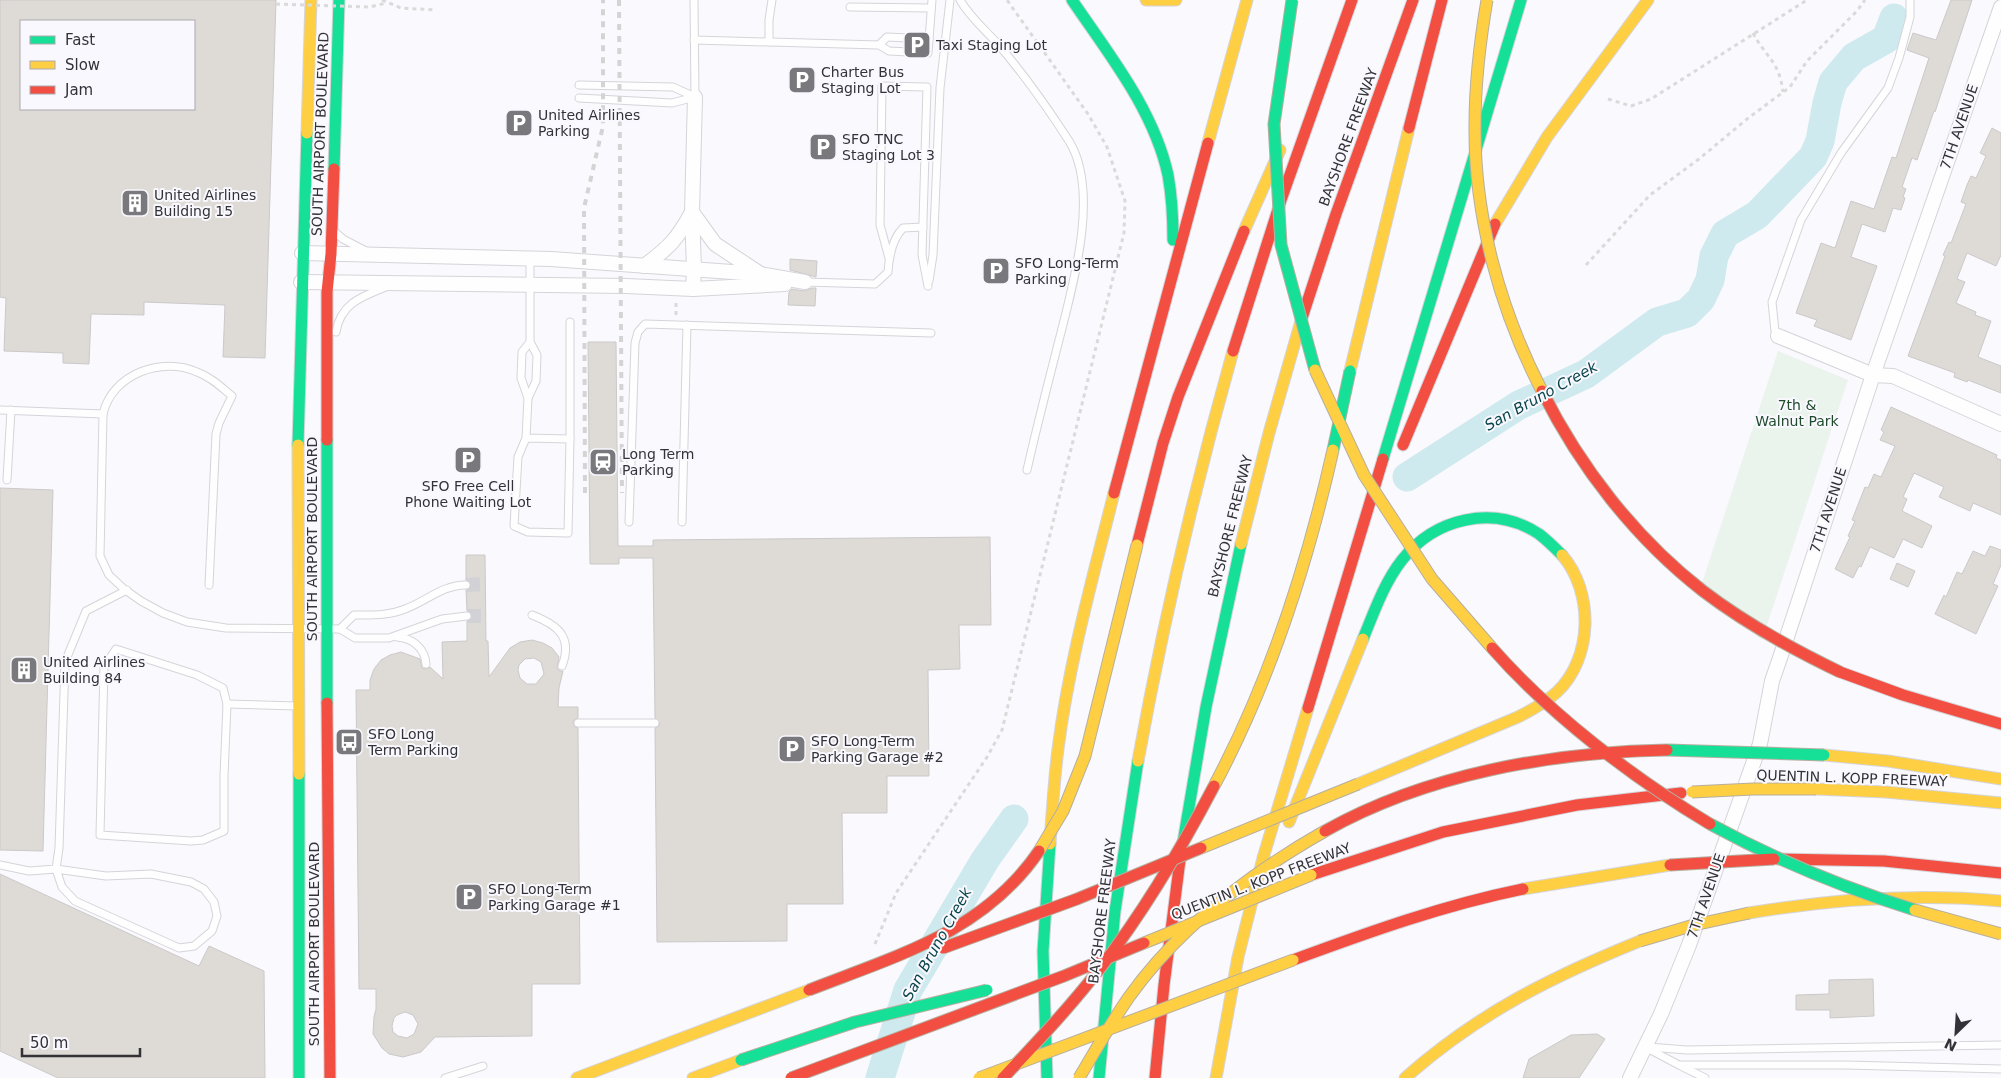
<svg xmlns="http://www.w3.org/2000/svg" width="2001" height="1078" font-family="'DejaVu Sans',sans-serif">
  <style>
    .green { fill: #eaf4ed }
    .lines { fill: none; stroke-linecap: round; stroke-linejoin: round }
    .river { stroke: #ceeaee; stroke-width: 29 }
    .building { fill: #dedad6; stroke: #cbc9c9; fill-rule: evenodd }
    .street-tunnel { stroke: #d2d1d5; stroke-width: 14; stroke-dasharray: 14 7; stroke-linecap: butt }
    .lane-casing { stroke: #d5d4d9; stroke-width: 9 }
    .street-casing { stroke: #d5d4d9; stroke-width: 16 }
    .fast-casing { stroke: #d5d4d9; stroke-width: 13 }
    .slow-casing { stroke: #d5d4d9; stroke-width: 13 }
    .jam-casing { stroke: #d5d4d9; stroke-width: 13 }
    .path { stroke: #dadada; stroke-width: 3; stroke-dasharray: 4 4; stroke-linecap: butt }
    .lane { stroke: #fefeff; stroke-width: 7 }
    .street { stroke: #fefeff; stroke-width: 14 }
    .fast { stroke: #16e098; stroke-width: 11 }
    .slow { stroke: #ffcf43; stroke-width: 11 }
    .jam { stroke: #f24e42; stroke-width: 11 }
    .rail { stroke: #d5d4d5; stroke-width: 4; stroke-dasharray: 6 6; stroke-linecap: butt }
    .fast-bridge-casing { stroke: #b6afa0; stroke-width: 13; stroke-linecap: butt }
    .slow-bridge-casing { stroke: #b6afa0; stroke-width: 13; stroke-linecap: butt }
    .jam-bridge-casing { stroke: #b6afa0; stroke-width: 13; stroke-linecap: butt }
    .path-bridge { stroke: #dadada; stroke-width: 3; stroke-dasharray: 4 4; stroke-linecap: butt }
    .fast-bridge { stroke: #16e098; stroke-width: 11 }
    .slow-bridge { stroke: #ffcf43; stroke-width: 11 }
    .jam-bridge { stroke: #f24e42; stroke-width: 11 }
    .labels { text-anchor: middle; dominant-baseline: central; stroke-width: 4; stroke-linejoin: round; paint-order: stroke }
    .poi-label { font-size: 14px; fill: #333337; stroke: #f9f8fe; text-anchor: start }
    .street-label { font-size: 14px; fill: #333337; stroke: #f9f8fe }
    .park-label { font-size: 14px; fill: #1f4b2c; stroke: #f9f8fe }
    .water-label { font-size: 15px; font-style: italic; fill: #09464b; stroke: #f9f8fe }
  </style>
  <rect width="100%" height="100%" fill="#faf9fd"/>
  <path class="green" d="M1778 351 1848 380 1762 640 1700 589Z"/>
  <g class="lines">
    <g class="river">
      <path d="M1407 477 1519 405 1586 374 1657 322 1687 313 1701 299 1710 280 1714 256 1725 234 1757 215 1813 157 1820 141 1827 103 1833 82 1854 57 1886 39 1894 18"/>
      <path d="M880 1078 908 990 985 860 1014 819"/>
    </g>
  </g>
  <g class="building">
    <path d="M0 0H276L265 358 223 357 225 305 144 302V315L91 314 89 364 63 363V353L4 351 6 298 0 297ZM21 21H194V109H21Z"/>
    <path d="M1951 0H1972L1935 112 1934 111 1917 160 1912 158 1902 187 1906 189 1903 197 1905 198 1901 210 1893 208 1885 232 1862 224 1851 257 1877 266 1851 340 1814 326 1817 320 1796 313 1821 243 1835 248 1851 201 1874 209 1892 157 1896 158 1929 58 1907 50 1913 33 1936 40Z"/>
    <path d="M1992 128 2001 133V255L1996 266 1967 253 1957 279 1965 282 1956 303 1976 312 1975 315 1991 321 1978 357 2001 366V393L1968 380 1967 382 1954 377 1955 373 1908 356 1945 256 1943 255 1949 242 1951 243 1966 204 1961 202 1967 185 1971 176 1976 178 1986 156 1980 153Z"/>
    <path d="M790 259 817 261 816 277 790 270Z"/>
    <path d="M812 288H816L815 306 788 305 789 292 792 289 804 291Z"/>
    <path d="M588 342H616L618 546H653V540L990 537 991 625H959L960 669 928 670 929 776H887V813H842L843 904H787V941L657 942 655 728 659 726 660 723 655 718 653 558H619V564H590Z"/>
    <path d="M1891 407 1997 455 1996 458 2001 460V515L1973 503 1970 511 1939 497 1944 487 1914 473 1903 497 1907 499 1902 511 1932 526 1922 548 1903 539 1894 558 1870 547 1861 567 1859 566 1853 578 1835 569 1850 537 1848 536 1855 521 1852 520 1865 487 1868 488 1874 474 1881 477 1895 446 1880 440 1884 432 1881 430Z"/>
    <path d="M0 488 53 490 43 851 0 850Z"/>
    <path d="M1990 546 2001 550V565L1993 584 1998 586 1976 634 1935 614 1944 595 1946 597 1957 572 1962 574 1973 551 1985 556Z"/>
    <path d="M466 555H485L486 641H488L489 677 510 648 520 642 532 640 543 643 552 648 559 657 557 668 560 671H563L559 688 558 707H578V718L574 720 573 723 575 727 578 728 580 984H532V1036L435 1037 421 1052 403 1057 389 1054 382 1048 373 1034 374 1017 376 1009V989H359L356 690H370V680L374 669 381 660 390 655 401 652 420 659 422 668 426 669 430 667 443 679 442 642 467 641V621L472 618 471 612 467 611 466 590 471 585 470 582 466 580ZM534 658 541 662 544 674 536 684H527L520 678 518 670 519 665 525 659ZM405 1012 413 1015 418 1024 414 1034 407 1038 398 1036 393 1032 392 1026 394 1018 397 1015Z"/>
    <path d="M1897 563 1915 571 1908 587 1890 579Z"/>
    <path d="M0 874 199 966 209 946 264 971 265 1078H58L0 1051Z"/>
    <path d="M1873 979 1874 1016 1830 1018V1010H1796V995L1829 994V980Z"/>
    <path d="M1597 1034 1605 1039 1579 1078H1523L1529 1059 1571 1035Z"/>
  </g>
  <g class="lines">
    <g class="street-tunnel">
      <path d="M466 585 485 584"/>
      <path d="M467 616H486"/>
    </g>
    <defs>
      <g id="lane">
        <path d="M694 0 695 97"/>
        <path d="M960 0C970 17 984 29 997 43 1023 73 1047 107 1069 141 1102 194 1070 295 1056 352 1046 391 1036 430 1027 470"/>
        <path d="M850 7 931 8"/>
        <path d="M694 40 879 45 889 51 928 53 932 0"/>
        <path d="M769 42V20L772 0"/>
        <path d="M879 45 887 37 929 39"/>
        <path d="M579 85 673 87 695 97"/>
        <path d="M579 98 672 103 695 97"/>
        <path d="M335 232 343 239 366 251"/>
        <path d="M889 258 880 225 882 86 927 87 922 255 928 286"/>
        <path d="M929 281 933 255 940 88 950 0"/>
        <path d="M805 282 875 284 888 272C889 257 892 239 903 228L923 227"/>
        <path d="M336 332C341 302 364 296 388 286"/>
        <path d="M1778 336 1775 331 1772 302 1801 220 1841 153 1888 88 1899 58 1910 17V0"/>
        <path d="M528 398 536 381 537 355 530 342V258"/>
        <path d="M0 410 103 414"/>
        <path d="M526 438 570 439 568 533 528 532 514 526 518 457 526 438 528 398 521 378 522 352 530 342"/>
        <path d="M570 439V322"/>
        <path d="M7 480 11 410"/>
        <path d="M629 522 635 343 638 332 645 324 931 333"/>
        <path d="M682 522 687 325"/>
        <path d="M209 585 216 434 219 423 232 396C221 387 211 377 197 372 162 356 112 374 103 414L100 556 109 575 124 589 141 601 163 613 187 622 226 628 340 629 355 638H389L442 619 467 616"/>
        <path d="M532 615C558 625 573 637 562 666"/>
        <path d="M340 629 354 615C371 615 388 616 405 609 427 601 442 585 466 585"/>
        <path d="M397 637C412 638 425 648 426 664"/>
        <path d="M116 649 197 675 223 688 227 704 224 776V831L203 840 191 841 100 835 104 667Z"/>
        <path d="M227 704 296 706"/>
        <path d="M578 723H655"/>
        <path d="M0 865 29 871 56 869 106 876 151 874 191 882 204 889 214 902 217 916 212 931 194 946 179 948 75 901 62 887 56 869 59 848 65 662 86 611 127 590"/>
        <path d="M1645 1047 1679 1065H1846L2001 1069"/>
        <path d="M1648 1047 1687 1050 2001 1045"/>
        <path d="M1681 1066 1705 1078"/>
        <path d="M445 1078 483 1066"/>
      </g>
      <g id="street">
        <path d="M692 212 715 244 759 273"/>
        <path d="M302 253 551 259 760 274 805 282"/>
        <path d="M644 266C669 248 678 238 692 212"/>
        <path d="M301 282 626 286 693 289 785 284"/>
        <path d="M693 289 694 269 692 212 695 97"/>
        <path d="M1778 336 1873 375 1893 376 2001 424"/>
        <path d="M1630 1078 1661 1014 1689 945 1760 744 1772 681 1780 658 1873 375 2001 7"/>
      </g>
      <g id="fast">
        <path d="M1072 0C1108 53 1154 110 1168 175 1172 197 1173 218 1173 240"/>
        <path d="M334 169 339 0"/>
        <path d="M327 440V703"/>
        <path d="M298 445 307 133"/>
        <path d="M1383 459 1521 0"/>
        <path d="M1363 639C1374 612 1384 583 1402 560 1435 518 1493 504 1539 534 1547 540 1555 548 1562 555"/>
        <path d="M299 774V1078"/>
        <path d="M1180 860 1206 707 1241 544"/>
        <path d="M1047 1078 1043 951 1050 844"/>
        <path d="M1099 1078 1115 911 1138 761"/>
      </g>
      <g id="slow">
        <path d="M1146 0H1176"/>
        <path d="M307 133 311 0"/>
        <path d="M1208 143 1247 0"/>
        <path d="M1495 224 1547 137 1648 0"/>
        <path d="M1244 231 1280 150"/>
        <path d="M1350 371 1409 128"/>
        <path d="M298 445 299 774"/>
        <path d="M1241 544 1269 433 1301 321"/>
        <path d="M1824 755 1888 761 2001 779"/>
        <path d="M1138 761C1163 623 1195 486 1233 351"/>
        <path d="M1358 784 1518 717C1532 710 1545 703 1557 692 1593 658 1594 592 1562 555"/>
        <path d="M1816 789 1886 792 2001 803"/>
        <path d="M1289 822 1363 639"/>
        <path d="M1050 844C1052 812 1054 781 1058 749 1069 662 1093 577 1114 493"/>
        <path d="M1523 889 1670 865"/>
        <path d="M1749 913C1833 899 1916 893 2001 901"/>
        <path d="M577 1078 809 990"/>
        <path d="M693 1078 741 1060"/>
        <path d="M1216 1078 1238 957 1263 858 1308 708"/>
        <path d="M1405 1078C1477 1014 1551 977 1640 941"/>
      </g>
      <g id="jam">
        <path d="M1409 128 1442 0"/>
        <path d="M1301 321 1336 214 1413 0"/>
        <path d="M1233 351 1281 200 1352 0"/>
        <path d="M327 440V292L331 254 334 169"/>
        <path d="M1403 445 1495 224"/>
        <path d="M1114 493 1208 143"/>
        <path d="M1137 545 1163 443 1178 397 1244 231"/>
        <path d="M1840 672 1903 695 2001 724"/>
        <path d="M327 703 330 1078"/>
        <path d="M1308 708 1383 459"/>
        <path d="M1777 859 1884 861 2001 873"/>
        <path d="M1311 875 1443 832 1577 805 1681 793"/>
        <path d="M1293 960C1369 932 1444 905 1523 889"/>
        <path d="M1155 1078 1164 985 1180 860"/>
      </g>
    </defs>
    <use href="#lane" class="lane-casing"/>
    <use href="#street" class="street-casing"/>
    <use href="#fast" class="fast-casing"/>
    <use href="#slow" class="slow-casing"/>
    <use href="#jam" class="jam-casing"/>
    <g class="path">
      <path d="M382 0 401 8 436 10"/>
      <path d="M1753 33C1766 58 1779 60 1783 92"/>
      <path d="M1608 99 1631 106 1651 99 1807 0"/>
      <path d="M1586 265 1650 195 1699 159 1747 119 1790 87 1807 61 1857 11 1865 0"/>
      <path d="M676 315V301"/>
      <path d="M875 944 896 893 987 757 1002 730 1124 233 1125 201 1107 147 1088 114 1007 0"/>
    </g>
    <use href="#lane" class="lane"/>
    <use href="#street" class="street"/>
    <use href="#fast" class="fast"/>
    <use href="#slow" class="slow"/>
    <use href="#jam" class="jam"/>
    <g class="rail">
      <path d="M619 0 622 493"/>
      <path d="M585 493 584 208 603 126V0"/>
    </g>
    <defs>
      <g id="fast-bridge">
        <path d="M1292 0 1274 124 1281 245 1315 370"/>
        <path d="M1333 450 1350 371"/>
        <path d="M1667 750 1824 755"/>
        <path d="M1710 824C1776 860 1844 888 1915 910"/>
        <path d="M741 1060 855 1022 987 990"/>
      </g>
      <g id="slow-bridge">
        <path d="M1487 0C1480 41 1475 83 1475 125 1474 216 1500 310 1542 391"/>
        <path d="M1315 370 1364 475 1432 579 1492 648"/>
        <path d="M1214 786C1270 681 1307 566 1333 450"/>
        <path d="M1692 792 1753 789H1816"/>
        <path d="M1201 848 1358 784"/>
        <path d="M1039 851 1063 811 1085 756 1137 545"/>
        <path d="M1915 910 2001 934"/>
        <path d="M1640 941 1694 925 1749 913"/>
        <path d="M1144 943 1311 875"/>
        <path d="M979 1078 1293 960"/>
        <path d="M1079 1078C1095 1051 1111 1023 1129 997 1179 927 1251 873 1325 831"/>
      </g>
      <g id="jam-bridge">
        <path d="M1542 391C1580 467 1635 538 1703 591 1745 623 1792 649 1840 672"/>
        <path d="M1492 648C1551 715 1633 778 1710 824"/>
        <path d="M1325 831C1426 774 1552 752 1667 750"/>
        <path d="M1670 865 1774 859"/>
        <path d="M943 948 1077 899 1201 848"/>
        <path d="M809 990C896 956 984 932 1039 851"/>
        <path d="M791 1078 1064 976 1144 943"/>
        <path d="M1003 1078C1037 1042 1071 1006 1101 967 1145 910 1181 849 1214 786"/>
      </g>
    </defs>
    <use href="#fast-bridge" class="fast-bridge-casing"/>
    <use href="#slow-bridge" class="slow-bridge-casing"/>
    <use href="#jam-bridge" class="jam-bridge-casing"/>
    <path class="path-bridge" d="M276 4 370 7 386 3"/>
    <use href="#fast-bridge" class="fast-bridge"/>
    <use href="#slow-bridge" class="slow-bridge"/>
    <use href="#jam-bridge" class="jam-bridge"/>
  </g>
  <defs>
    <symbol id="parking-square" viewBox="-11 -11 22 22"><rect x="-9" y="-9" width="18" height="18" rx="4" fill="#79787c" stroke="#f9f8fe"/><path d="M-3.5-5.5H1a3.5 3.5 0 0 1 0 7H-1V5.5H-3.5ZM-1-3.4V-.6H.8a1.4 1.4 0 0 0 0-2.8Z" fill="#fff"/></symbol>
    <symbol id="building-square" viewBox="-11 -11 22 22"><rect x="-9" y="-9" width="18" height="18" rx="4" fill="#79787c" stroke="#f9f8fe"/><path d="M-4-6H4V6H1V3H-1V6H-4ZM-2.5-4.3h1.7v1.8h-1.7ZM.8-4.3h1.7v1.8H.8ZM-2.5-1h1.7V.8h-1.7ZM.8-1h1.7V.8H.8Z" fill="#fff"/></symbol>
    <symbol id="station-square" viewBox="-11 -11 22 22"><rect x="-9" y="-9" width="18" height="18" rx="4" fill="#79787c" stroke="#f9f8fe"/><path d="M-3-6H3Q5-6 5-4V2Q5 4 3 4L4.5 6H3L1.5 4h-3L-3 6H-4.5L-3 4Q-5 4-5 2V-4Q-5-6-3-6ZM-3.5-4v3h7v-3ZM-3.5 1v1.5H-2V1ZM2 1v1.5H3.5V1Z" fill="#fff"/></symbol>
    <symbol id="bus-square" viewBox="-11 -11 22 22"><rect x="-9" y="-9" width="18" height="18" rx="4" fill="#79787c" stroke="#f9f8fe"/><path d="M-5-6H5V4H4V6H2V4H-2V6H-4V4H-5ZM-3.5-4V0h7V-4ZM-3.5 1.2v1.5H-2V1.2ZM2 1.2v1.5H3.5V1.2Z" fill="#fff"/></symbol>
  </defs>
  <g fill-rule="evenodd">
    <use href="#parking-square" x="901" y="29" width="32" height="32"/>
    <use href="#parking-square" x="786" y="64" width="32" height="32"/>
    <use href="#parking-square" x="503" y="107" width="32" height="32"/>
    <use href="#parking-square" x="807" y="131" width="32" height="32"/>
    <use href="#building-square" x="119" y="187" width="32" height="32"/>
    <use href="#parking-square" x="980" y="255" width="32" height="32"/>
    <use href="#parking-square" x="452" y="444" width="32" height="32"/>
    <use href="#station-square" x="587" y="446" width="32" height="32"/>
    <use href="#building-square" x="8" y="654" width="32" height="32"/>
    <use href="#bus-square" x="333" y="726" width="32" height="32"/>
    <use href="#parking-square" x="776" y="733" width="32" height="32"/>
    <use href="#parking-square" x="453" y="881" width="32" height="32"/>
  </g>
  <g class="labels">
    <g class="poi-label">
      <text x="936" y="45">Taxi Staging Lot</text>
      <text x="821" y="72">Charter Bus<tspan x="821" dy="16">Staging Lot</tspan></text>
      <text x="538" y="115">United Airlines<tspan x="538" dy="16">Parking</tspan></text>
      <text x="842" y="139">SFO TNC<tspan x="842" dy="16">Staging Lot 3</tspan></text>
      <text x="154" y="195">United Airlines<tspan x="154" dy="16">Building 15</tspan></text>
      <text x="1015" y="263">SFO Long-Term<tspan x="1015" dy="16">Parking</tspan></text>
      <text x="622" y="454">Long Term<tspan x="622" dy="16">Parking</tspan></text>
      <text x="468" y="486" text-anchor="middle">SFO Free Cell<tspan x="468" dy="16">Phone Waiting Lot</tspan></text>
      <text x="43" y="662">United Airlines<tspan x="43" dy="16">Building 84</tspan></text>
      <text x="368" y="734">SFO Long<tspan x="368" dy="16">Term Parking</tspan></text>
      <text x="811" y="741">SFO Long-Term<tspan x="811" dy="16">Parking Garage #2</tspan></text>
      <text x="488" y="889">SFO Long-Term<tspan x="488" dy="16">Parking Garage #1</tspan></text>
    </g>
    <g class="street-label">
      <text transform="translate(1959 127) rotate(-71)">7TH AVENUE</text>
      <text transform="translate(320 134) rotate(-88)">SOUTH AIRPORT BOULEVARD</text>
      <text transform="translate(1348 137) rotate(-70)">BAYSHORE FREEWAY</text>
      <text transform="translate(1828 510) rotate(-72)">7TH AVENUE</text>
      <text transform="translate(1230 526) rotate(-76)">BAYSHORE FREEWAY</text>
      <text transform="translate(312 539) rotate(-90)">SOUTH AIRPORT BOULEVARD</text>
      <text transform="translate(1852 778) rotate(2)">QUENTIN L. KOPP FREEWAY</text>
      <text transform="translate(1261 881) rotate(-21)">QUENTIN L. KOPP FREEWAY</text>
      <text transform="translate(1706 896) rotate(-71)">7TH AVENUE</text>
      <text transform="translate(1102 911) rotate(-83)">BAYSHORE FREEWAY</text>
      <text transform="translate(314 944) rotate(-90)">SOUTH AIRPORT BOULEVARD</text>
    </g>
    <g class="park-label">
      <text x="1797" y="405">7th &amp;<tspan x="1797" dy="16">Walnut Park</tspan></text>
    </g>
    <g class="water-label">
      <text transform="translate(1541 396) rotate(-29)">San Bruno Creek</text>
      <text transform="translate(937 944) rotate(-61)">San Bruno Creek</text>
    </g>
  </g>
  <rect x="20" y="20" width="175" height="90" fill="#f9f8fe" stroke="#aaa9ae"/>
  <rect x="30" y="36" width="25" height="8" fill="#16e098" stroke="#aaa9ae"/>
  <text x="65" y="45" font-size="15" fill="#333337">Fast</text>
  <rect x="30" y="61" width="25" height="8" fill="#ffcf43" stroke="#aaa9ae"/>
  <text x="65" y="70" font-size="15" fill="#333337">Slow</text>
  <rect x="30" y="86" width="25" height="8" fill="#f24e42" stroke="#aaa9ae"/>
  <text x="65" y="95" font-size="15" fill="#333337">Jam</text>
  <g transform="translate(1956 1033) rotate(205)" stroke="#f9f8fe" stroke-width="4" paint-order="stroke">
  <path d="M0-4L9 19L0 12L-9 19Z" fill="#333337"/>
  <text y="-8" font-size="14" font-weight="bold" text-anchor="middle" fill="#333337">N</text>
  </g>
  <path d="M22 1048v8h118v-8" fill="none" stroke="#333337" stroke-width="2.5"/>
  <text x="30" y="1048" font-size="15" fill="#333337" stroke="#f9f8fe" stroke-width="4" paint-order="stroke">50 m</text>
</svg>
